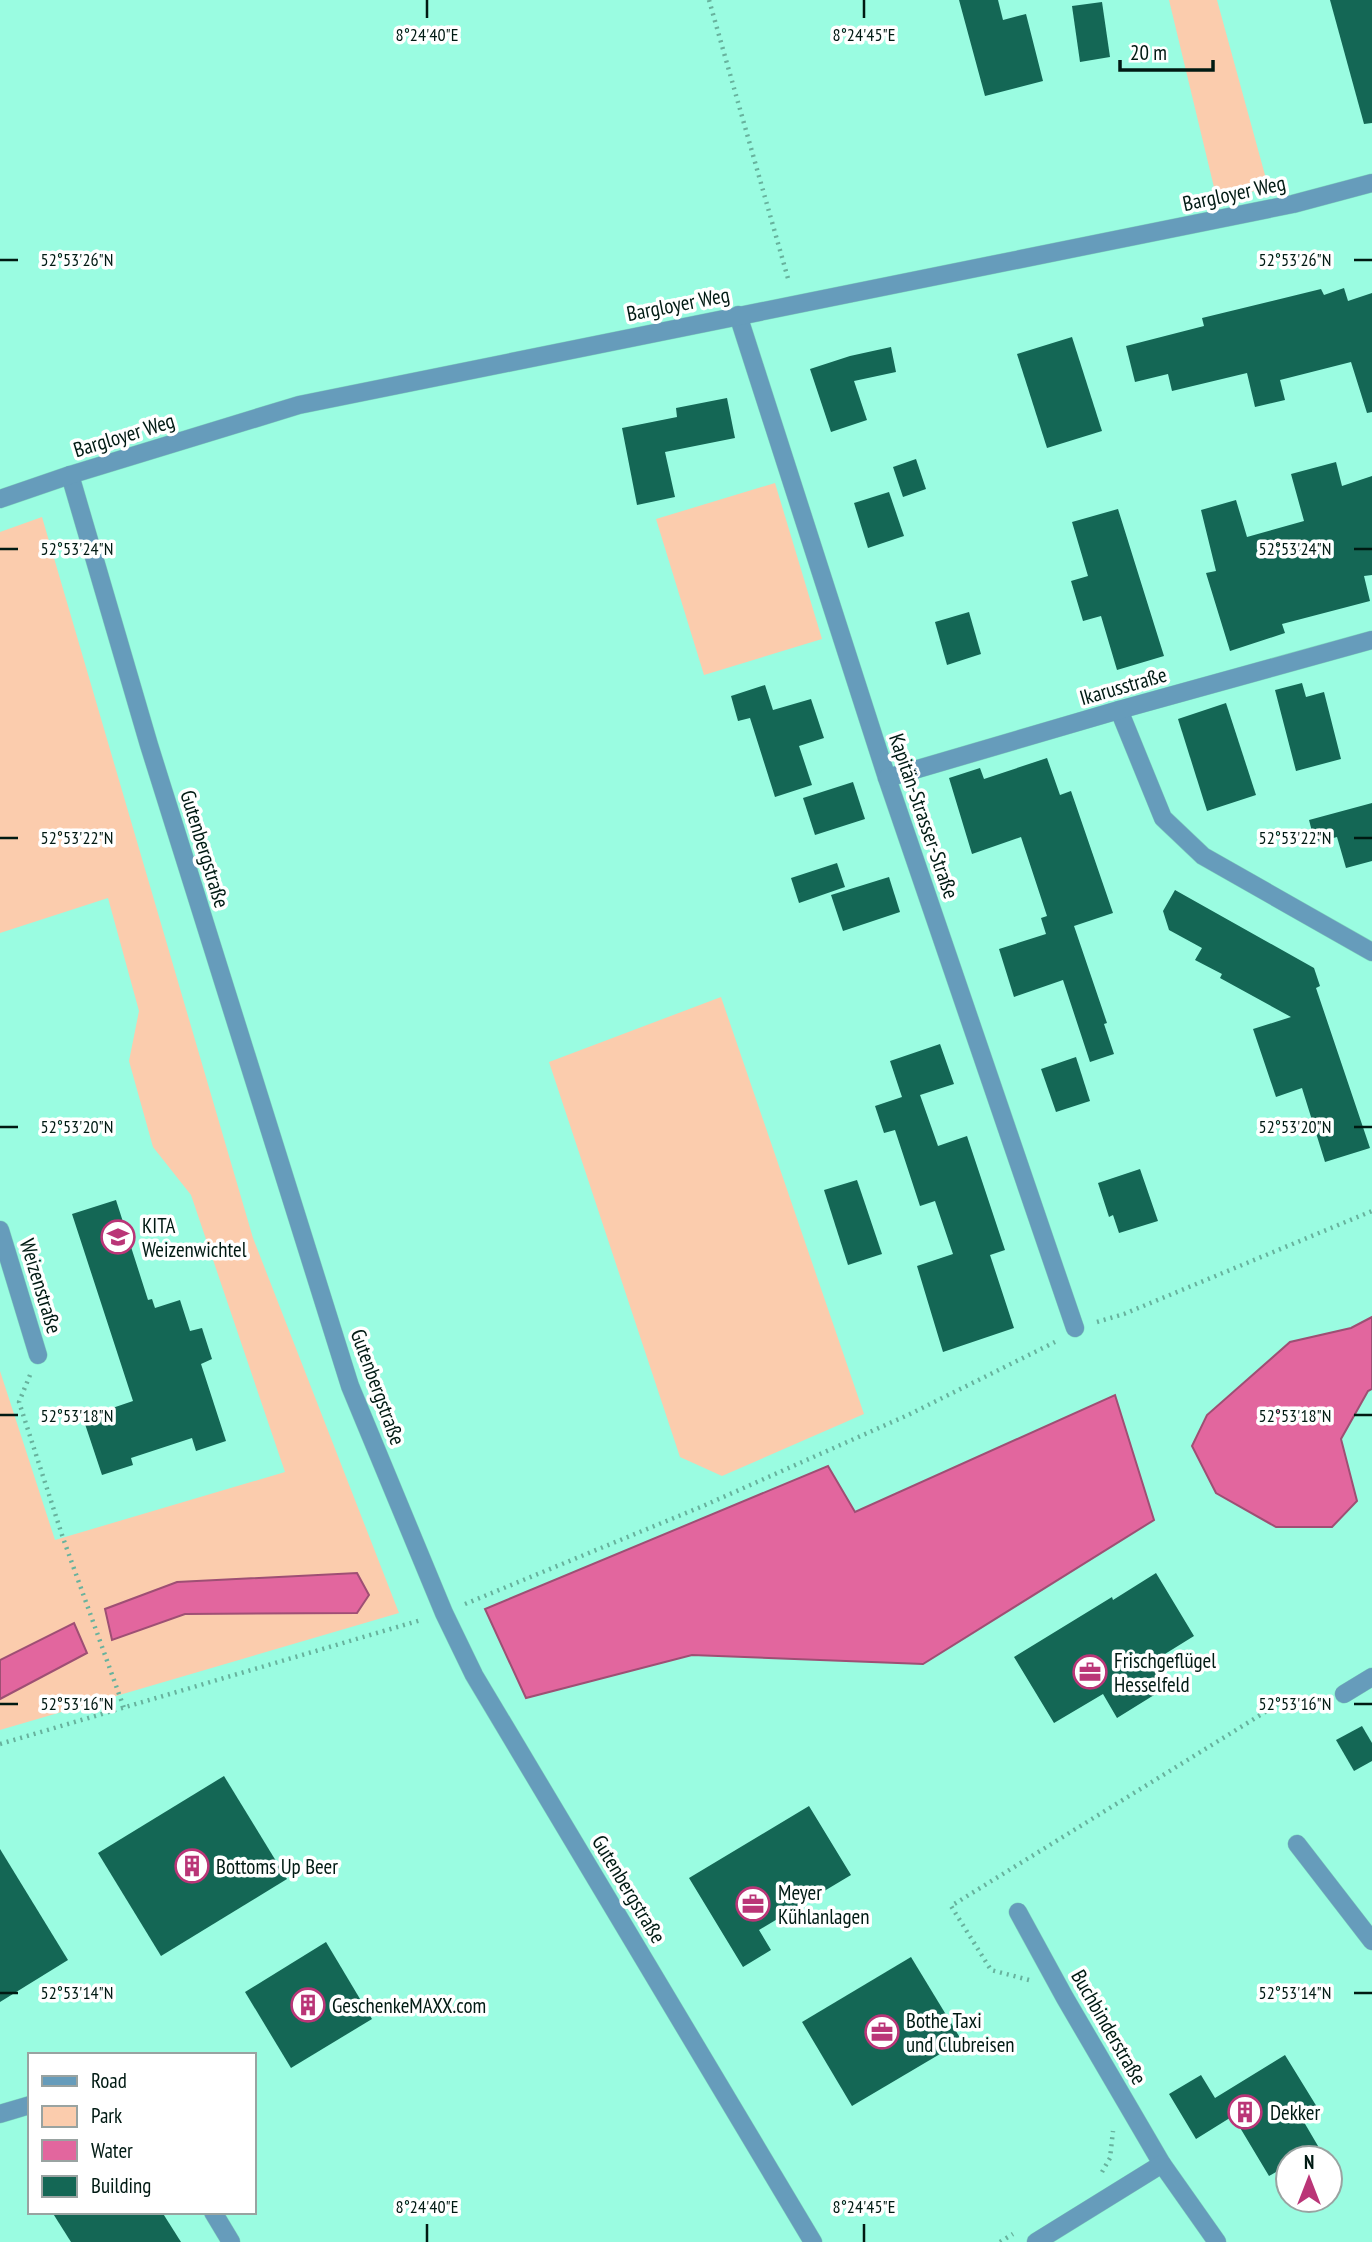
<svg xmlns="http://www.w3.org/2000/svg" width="1372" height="2242" font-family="'PT Sans Narrow',sans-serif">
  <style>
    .green { fill: #fbccad }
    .water { fill: #e2669e; stroke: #9e4f74; stroke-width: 2 }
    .building { fill: #146755 }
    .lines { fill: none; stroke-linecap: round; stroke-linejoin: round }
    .minor-casing { stroke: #81d8c0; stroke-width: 19 }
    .path { stroke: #67b29d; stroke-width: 4.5; stroke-dasharray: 2 5; stroke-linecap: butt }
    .minor { stroke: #669cbb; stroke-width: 18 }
    .ticks { fill: none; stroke: #001a13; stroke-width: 2.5 }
    .labels { text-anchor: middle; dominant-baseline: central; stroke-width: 7; stroke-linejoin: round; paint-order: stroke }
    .street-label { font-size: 21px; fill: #001a13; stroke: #fff }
    .poi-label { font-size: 21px; fill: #001a13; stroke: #fff; text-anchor: start }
    .ticks-label { font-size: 18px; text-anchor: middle; fill: #001a13; stroke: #fff; stroke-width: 7; stroke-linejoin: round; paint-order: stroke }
  </style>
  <rect width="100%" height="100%" fill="#9afce1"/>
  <g class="green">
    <path d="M1169 0H1217L1268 186 1218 204Z"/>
    <path d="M775 483 822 639 704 675 656 519Z"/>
    <path d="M42 517 253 1238 399 1613 0 1730V1371L55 1540 285 1472 191 1195 153 1147 129 1061 139 1011 108 898 0 933V532Z"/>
    <path d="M721 997 864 1414 722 1476 680 1457 549 1062Z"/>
  </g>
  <g class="water">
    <path d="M1372 1317V1389L1368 1391 1341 1439 1357 1501 1332 1527H1276L1216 1493 1192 1446 1207 1415 1290 1342 1351 1328Z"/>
    <path d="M1115 1395 1154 1520 923 1664 692 1655 526 1698 485 1609 828 1466 855 1512Z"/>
    <path d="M357 1573 369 1595 357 1613 185 1614 112 1640 105 1609 177 1582Z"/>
    <path d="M74 1623 87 1653 0 1699V1660Z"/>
  </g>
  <g class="building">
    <path d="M959 0H998L1003 20 1026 14 1043 81 985 96Z"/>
    <path d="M1330 0H1372V123L1364 124Z"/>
    <path d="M1102 2 1110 57 1080 62 1072 6Z"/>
    <path d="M1344 288 1348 301 1372 293V412L1367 413 1351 362 1280 380 1285 400 1255 407 1247 373 1172 391 1168 374 1135 382 1126 346 1204 326 1202 318 1321 289 1324 295Z"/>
    <path d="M1072 337 1102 431 1047 448 1017 354Z"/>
    <path d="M891 347 896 372 854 381 867 420 831 432 810 369 850 356Z"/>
    <path d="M727 398 735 438 665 452 675 497 637 505 622 428 677 417 676 408Z"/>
    <path d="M916 459 926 489 903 497 893 467Z"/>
    <path d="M1336 462 1342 486 1372 476V575L1364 576 1370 601 1282 624 1285 633 1230 651 1206 573 1216 571 1201 510 1236 500 1247 537 1304 521 1291 474Z"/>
    <path d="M889 492 904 536 868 548 854 503Z"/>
    <path d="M1118 509 1164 656 1117 670 1101 616 1083 621 1071 581 1088 576 1072 522Z"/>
    <path d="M969 612 981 654 947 665 935 622Z"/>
    <path d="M1302 683 1306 697 1324 692 1341 759 1296 771 1275 690Z"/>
    <path d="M765 685 773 710 811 699 824 738 799 746 812 785 775 797 750 718 738 721 731 696Z"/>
    <path d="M1226 703 1256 795 1207 811 1178 719Z"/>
    <path d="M1047 758 1060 795 1071 791 1113 913 1074 926 1107 1023 1104 1024 1114 1054 1090 1062 1063 980 1014 997 999 949 1046 934 1041 918 1047 916 1021 837 972 854 949 778 980 768 984 779Z"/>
    <path d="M853 782 865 819 815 835 803 798Z"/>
    <path d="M1372 803V861L1346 868 1337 837 1315 843 1309 820Z"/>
    <path d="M837 863 845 887 799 903 791 878Z"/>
    <path d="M889 877 900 912 843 931 831 895Z"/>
    <path d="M1175 890 1314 968 1320 986 1316 988 1370 1148 1325 1162 1302 1088 1276 1097 1253 1029 1291 1017 1220 978 1222 974 1195 960 1202 948 1169 930 1163 911Z"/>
    <path d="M940 1044 954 1084 920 1095 938 1146 967 1136 1005 1250 990 1255 1014 1328 943 1352 917 1266 953 1254 935 1201 920 1206 895 1130 884 1133 875 1106 902 1097 890 1061Z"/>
    <path d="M1076 1057 1090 1101 1056 1112 1041 1069Z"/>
    <path d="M1140 1169 1158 1221 1119 1233 1113 1215 1109 1217 1098 1183Z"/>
    <path d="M857 1180 882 1254 848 1265 824 1190Z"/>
    <path d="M116 1200 148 1300 152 1299 155 1308 180 1300 190 1331 202 1328 212 1359 201 1364 226 1441 196 1451 192 1438 131 1458 133 1465 102 1475 83 1418 133 1401 72 1214Z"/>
    <path d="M1156 1573 1194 1636 1152 1662 1167 1687 1117 1718 1103 1694 1054 1723 1014 1657 1112 1597 1113 1600Z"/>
    <path d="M1362 1726 1372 1743V1761L1354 1771 1336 1740Z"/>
    <path d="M224 1776 287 1879 161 1956 98 1853Z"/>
    <path d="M809 1806 851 1875 759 1930 771 1950 743 1967 689 1878Z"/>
    <path d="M0 1849 68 1960 0 2002Z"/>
    <path d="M326 1942 372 2019 291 2068 245 1992Z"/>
    <path d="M911 1957 962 2041 852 2106 802 2022Z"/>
    <path d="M1285 2055 1317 2107 1301 2117 1318 2146 1299 2158H1288V2165L1269 2176 1233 2116 1196 2139 1169 2094 1201 2075 1215 2098Z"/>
    <path d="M52 2212H162L181 2242H71Z"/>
  </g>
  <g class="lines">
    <defs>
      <g id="minor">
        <path d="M738 315 887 778 1075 1328"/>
        <path d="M70 475 149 745 350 1386 444 1613 474 1675 813 2242"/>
        <path d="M0 499 70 475 299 405 1293 204 1372 183"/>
        <path d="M1119 710 1163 818 1203 856 1372 952"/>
        <path d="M887 778 1119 710 1372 640"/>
        <path d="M0 1230 38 1355"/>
        <path d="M1344 1694 1372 1677"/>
        <path d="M1297 1844 1372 1941"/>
        <path d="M1018 1912 1065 1998 1162 2164"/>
        <path d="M0 2114 30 2105"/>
        <path d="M213 2212 231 2242"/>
        <path d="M1036 2242 1162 2164 1217 2242"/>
      </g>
    </defs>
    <use href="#minor" class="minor-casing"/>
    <g class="path">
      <path d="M709 0 789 282"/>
      <path d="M1097 1322 1124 1314 1372 1211"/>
      <path d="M30 1375 19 1402 63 1538 124 1708"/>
      <path d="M465 1604 703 1506 908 1415 1055 1342"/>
      <path d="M0 1744 421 1620"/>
      <path d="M1029 1980 991 1970 951 1906 1283 1701 1322 1697"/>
      <path d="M1102 2172 1110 2158 1113 2131"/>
      <path d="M1000 2242 1013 2234"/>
    </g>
    <use href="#minor" class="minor"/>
  </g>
  <path class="ticks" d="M427 0V18M864 0V18M0 260H18M1354 260H1372M0 549H18M1354 549H1372M0 838H18M1354 838H1372M0 1127H18M1354 1127H1372M0 1415H18M1354 1415H1372M0 1704H18M1354 1704H1372M0 1993H18M1354 1993H1372M427 2224V2242M864 2224V2242"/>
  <defs>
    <symbol id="school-ring" viewBox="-11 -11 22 22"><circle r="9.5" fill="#fff" stroke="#ba3577" stroke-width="1.5"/><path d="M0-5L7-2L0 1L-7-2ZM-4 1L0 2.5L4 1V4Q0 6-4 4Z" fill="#ba3577"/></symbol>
    <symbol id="office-ring" viewBox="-11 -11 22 22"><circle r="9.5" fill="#fff" stroke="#ba3577" stroke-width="1.5"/><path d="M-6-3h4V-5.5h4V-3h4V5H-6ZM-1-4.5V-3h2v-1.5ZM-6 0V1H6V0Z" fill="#ba3577"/></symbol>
    <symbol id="building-ring" viewBox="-11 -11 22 22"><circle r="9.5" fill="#fff" stroke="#ba3577" stroke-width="1.5"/><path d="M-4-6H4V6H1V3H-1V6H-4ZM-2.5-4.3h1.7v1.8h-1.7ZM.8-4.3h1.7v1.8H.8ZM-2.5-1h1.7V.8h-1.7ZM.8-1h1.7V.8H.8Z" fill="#ba3577"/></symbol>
  </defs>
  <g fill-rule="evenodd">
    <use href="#school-ring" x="99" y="1218" width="38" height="38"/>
    <use href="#office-ring" x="1071" y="1653" width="38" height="38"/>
    <use href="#building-ring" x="173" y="1847" width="38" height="38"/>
    <use href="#office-ring" x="734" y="1885" width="38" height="38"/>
    <use href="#building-ring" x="289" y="1986" width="38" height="38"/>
    <use href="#office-ring" x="863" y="2013" width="38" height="38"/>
    <use href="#building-ring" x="1226" y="2093" width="38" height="38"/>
  </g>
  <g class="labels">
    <g class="street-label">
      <text transform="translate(1234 193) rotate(-12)">Bargloyer Weg</text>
      <text transform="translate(678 304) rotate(-11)">Bargloyer Weg</text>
      <text transform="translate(124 435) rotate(-17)">Bargloyer Weg</text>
      <text transform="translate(1123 686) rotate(-16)">Ikarusstraße</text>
      <text transform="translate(924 816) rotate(71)">Kapitän-Strasser-Straße</text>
      <text transform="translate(205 849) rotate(73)">Gutenbergstraße</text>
      <text transform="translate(41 1286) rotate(73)">Weizenstraße</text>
      <text transform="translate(378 1387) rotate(70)">Gutenbergstraße</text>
      <text transform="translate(629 1889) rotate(59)">Gutenbergstraße</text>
      <text transform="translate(1109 2027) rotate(60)">Buchbinderstraße</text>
    </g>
    <g class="poi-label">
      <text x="142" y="1225">KITA<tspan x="142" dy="24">Weizenwichtel</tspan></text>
      <text x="1114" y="1660">Frischgeflügel<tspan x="1114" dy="24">Hesselfeld</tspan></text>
      <text x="216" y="1866">Bottoms Up Beer</text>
      <text x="778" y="1892">Meyer<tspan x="778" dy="24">Kühlanlagen</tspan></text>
      <text x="332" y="2005">GeschenkeMAXX.com</text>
      <text x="906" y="2020">Bothe Taxi<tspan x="906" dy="24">und Clubreisen</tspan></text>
      <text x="1270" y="2112">Dekker</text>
    </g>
  </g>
  <g class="ticks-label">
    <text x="427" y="41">8°24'40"E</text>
    <text x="864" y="41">8°24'45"E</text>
    <text x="77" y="266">52°53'26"N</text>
    <text x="1295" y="266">52°53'26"N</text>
    <text x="77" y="555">52°53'24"N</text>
    <text x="1295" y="555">52°53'24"N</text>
    <text x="77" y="844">52°53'22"N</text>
    <text x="1295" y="844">52°53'22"N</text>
    <text x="77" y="1133">52°53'20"N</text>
    <text x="1295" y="1133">52°53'20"N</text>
    <text x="77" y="1422">52°53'18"N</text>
    <text x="1295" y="1422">52°53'18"N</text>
    <text x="77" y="1710">52°53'16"N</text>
    <text x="1295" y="1710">52°53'16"N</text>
    <text x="77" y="1999">52°53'14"N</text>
    <text x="1295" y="1999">52°53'14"N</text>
    <text x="427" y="2213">8°24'40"E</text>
    <text x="864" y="2213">8°24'45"E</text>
  </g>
  <rect x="28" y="2053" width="228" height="161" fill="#ffffff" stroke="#99a3a1" stroke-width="2"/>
  <rect x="42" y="2076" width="35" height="10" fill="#669cbb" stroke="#99a3a1" stroke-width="2"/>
  <text x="91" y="2088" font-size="21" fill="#001a13">Road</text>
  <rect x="42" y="2106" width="35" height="21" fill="#fbccad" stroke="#99a3a1" stroke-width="2"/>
  <text x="91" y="2123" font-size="21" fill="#001a13">Park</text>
  <rect x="42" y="2140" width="35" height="21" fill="#e2669e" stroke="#99a3a1" stroke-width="2"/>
  <text x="91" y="2158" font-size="21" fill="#001a13">Water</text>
  <rect x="42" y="2176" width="35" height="21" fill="#146755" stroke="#99a3a1" stroke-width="2"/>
  <text x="91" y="2193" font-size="21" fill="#001a13">Building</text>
  <g transform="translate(1309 2179)"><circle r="33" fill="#ffffff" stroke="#99a3a1" stroke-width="2"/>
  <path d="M0-5L12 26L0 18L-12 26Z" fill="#ba3577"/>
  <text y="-10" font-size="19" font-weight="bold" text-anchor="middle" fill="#001a13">N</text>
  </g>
  <path d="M1120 60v10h93v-10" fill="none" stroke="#001a13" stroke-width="3.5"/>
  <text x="1130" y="60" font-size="21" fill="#001a13" stroke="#ffffff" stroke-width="5" paint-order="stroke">20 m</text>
</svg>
